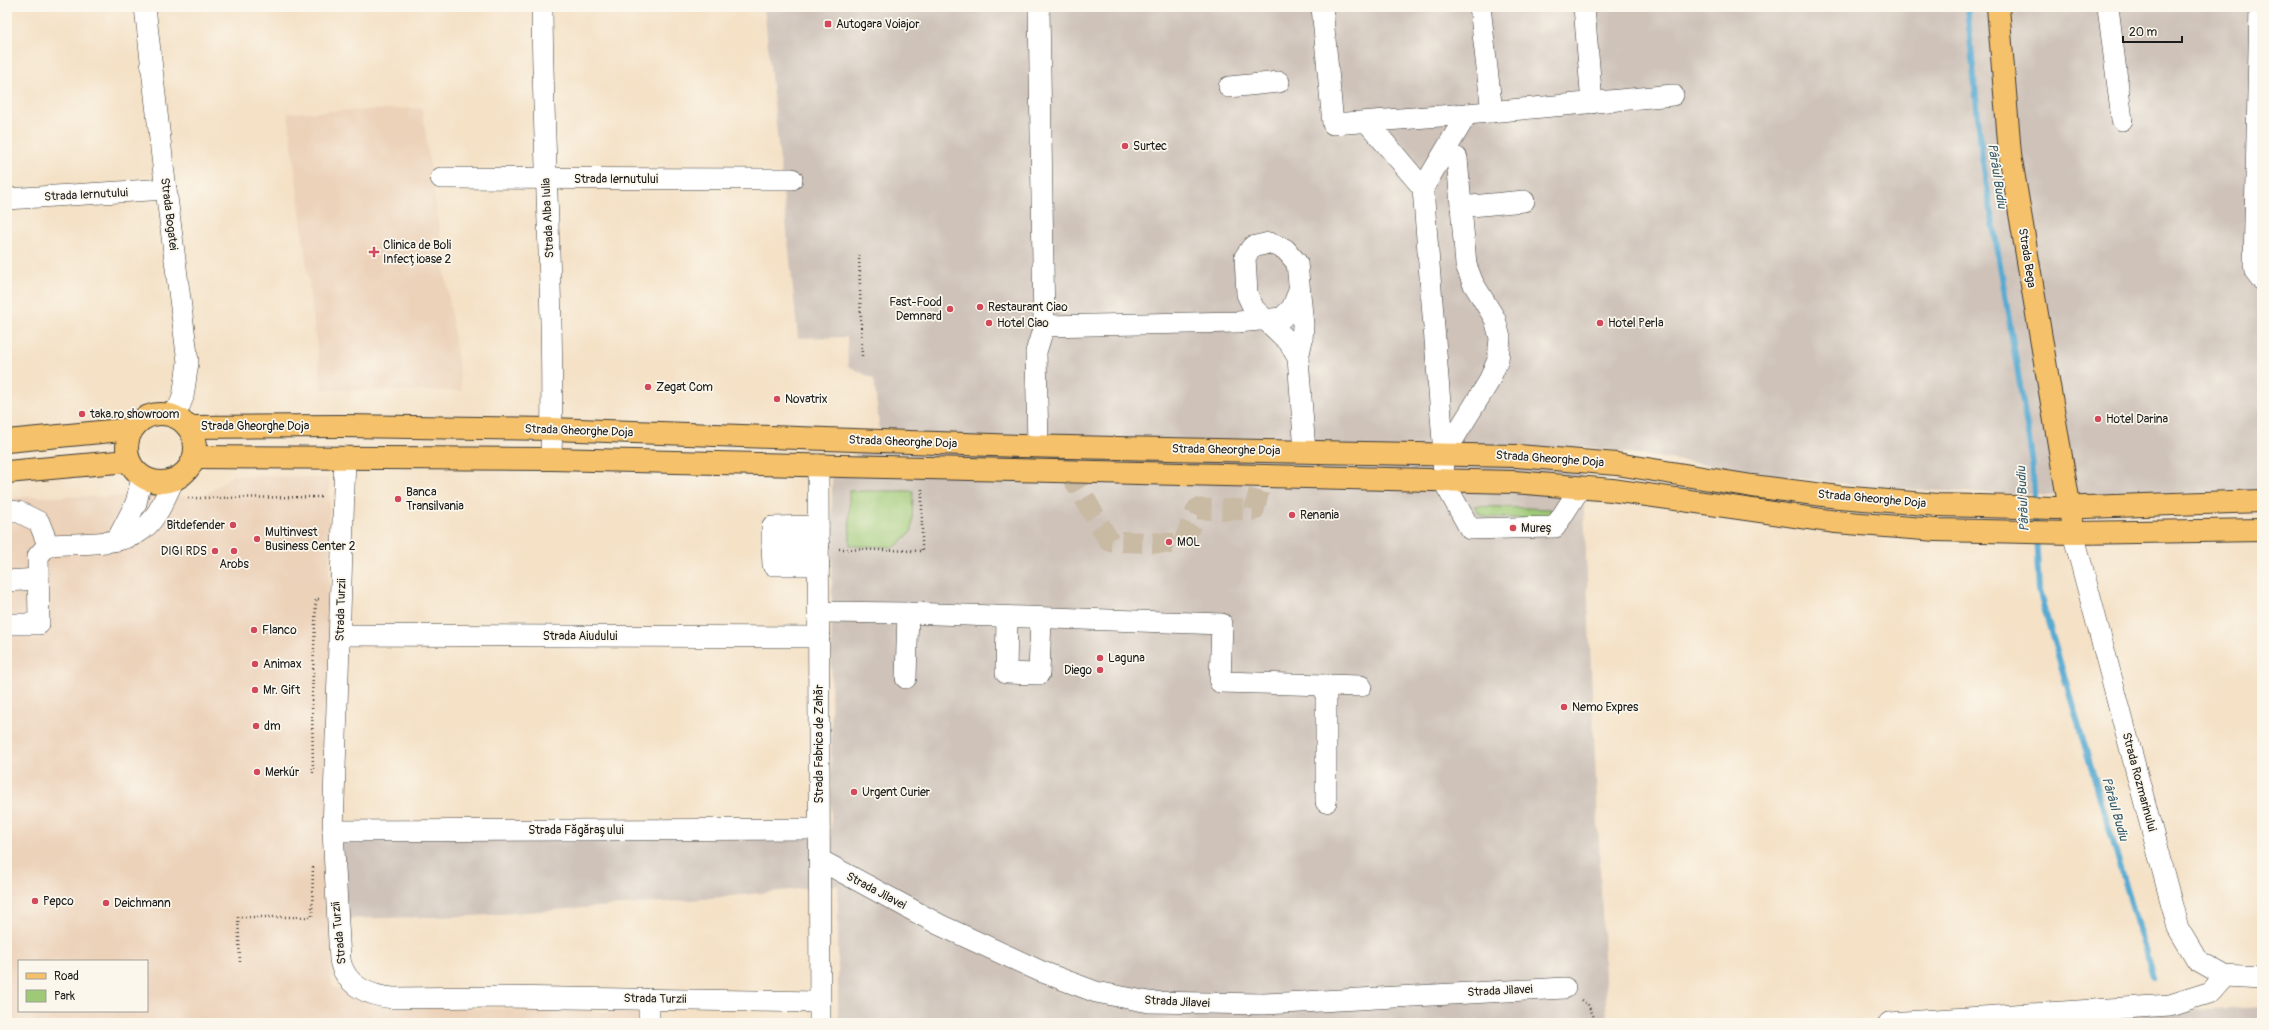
<svg xmlns="http://www.w3.org/2000/svg" width="2269" height="1030" font-family="Pangolin,sans-serif">
  <style>
    .built { fill: #ecd2b9; fill-rule: evenodd }
    .industrial { fill: #cec2b9 }
    .green { fill: #9ec976; stroke: #5d7249 }
    .lines { fill: none; stroke-linecap: round; stroke-linejoin: round }
    .stream { stroke: #57aad2; stroke-width: 6 }
    .minor-tunnel { stroke: #c9baa4; stroke-width: 21; stroke-dasharray: 21 10; stroke-linecap: butt }
    .minor-casing { stroke: #3c3a36; stroke-width: 22 }
    .major-casing { stroke: #3c3a36; stroke-width: 24 }
    .path { stroke: #3c3a36; stroke-width: 2.5; stroke-dasharray: 1 3; stroke-linecap: butt }
    .minor { stroke: #fff; stroke-width: 21 }
    .major { stroke: #f5c16b; stroke-width: 22 }
    .poi-dot { fill: #d1495b; stroke: #fbf7ec; stroke-width: 1.5 }
    .labels { text-anchor: middle; dominant-baseline: central; stroke-width: 3.5; stroke-linejoin: round; paint-order: stroke }
    .poi-label { font-size: 12px; fill: #1c1c1c; stroke: #fbf7ec; text-anchor: start }
    .street-label { font-size: 12px; fill: #1c1c1c; stroke: #fbf7ec }
    .water-label { font-size: 13px; font-style: italic; fill: #375c6e; stroke: #fbf7ec }
  </style>
  <rect width="100%" height="100%" fill="#fbf7ec"/>
  <filter id="ink" filterUnits="userSpaceOnUse"><feTurbulence type="fractalNoise" baseFrequency=".025" numOctaves="2"/><feDisplacementMap in="SourceGraphic" scale="8" xChannelSelector="R" yChannelSelector="G"/><feConvolveMatrix kernelMatrix="1 2 1 2 8 2 1 2 1" color-interpolation-filters="sRGB"/></filter>
  <filter id="wash" filterUnits="userSpaceOnUse"><feTurbulence type="fractalNoise" baseFrequency=".012" numOctaves="4" result="noise"/><feDisplacementMap in="SourceGraphic" scale="16" xChannelSelector="R" yChannelSelector="G"/><feGaussianBlur stdDeviation="0.9" result="paint"/><feColorMatrix in="noise" values="0 0 0 0 0 0 0 0 0 0 0 0 0 0 0 0 0 1.4 0 .05"/><feComposite in="paint" operator="in"/></filter>
  <g filter="url(#wash)">
    <rect width="100%" height="100%" fill="#f4e1c6"/>
    <g class="built">
      <path d="M422 108 462 391 322 390 288 113Z"/>
      <path d="M233 475 329 478 332 986 371 1005 654 1013V1023H7V497L204 496ZM19 961H147V1011H19Z"/>
    </g>
    <g class="industrial">
      <path d="M764 7H2262V492L2063 496 1917 490 1818 481 1581 446 1607 1023H838V885L692 900 474 916 332 919V837H831L832 479 880 434 874 379 848 366 847 337 798 338Z"/>
      <path d="M2262 1006V1023H1978Z"/>
    </g>
    <g class="green">
      <path d="M849 491H913L912 531 895 547 850 546Z"/>
      <path d="M1474 506 1551 509V512L1545 517 1537 519 1487 517 1479 514Z"/>
    </g>
    <g class="lines">
      <path class="stream" d="M1967 7 1982 157 2032 457 2039 591 2153 977"/>
    </g>
  </g>
  <g filter="url(#ink)">
    <g class="lines">
      <path class="minor-tunnel" d="M1069 471 1109 541 1183 544 1197 509 1254 510 1263 477"/>
      <defs>
        <g id="minor">
          <path d="M145 7 163 166 188 362 183 397 179 407 169 415"/>
          <path d="M542 7C543 158 555 308 551 459"/>
          <path d="M1039 7 1044 326 1238 322 1282 318 1292 308 1299 291"/>
          <path d="M1322 7 1333 124 1467 114 1423 188"/>
          <path d="M1480 7 1492 112"/>
          <path d="M1584 7 1592 103"/>
          <path d="M2108 7 2122 120"/>
          <path d="M2260 7 2254 264 2255 271 2262 280"/>
          <path d="M1229 87 1279 82"/>
          <path d="M1467 114 1673 95"/>
          <path d="M1368 123 1423 188 1444 454 1443 480 1470 529 1555 527 1580 488"/>
          <path d="M441 178 792 179"/>
          <path d="M7 199 166 189"/>
          <path d="M1461 207 1524 201"/>
          <path d="M1298 358 1289 342 1254 309 1247 294 1245 257 1252 247 1269 243 1285 249 1297 263 1303 325 1302 340 1298 358 1305 451"/>
          <path d="M1038 446 1036 352 1044 326"/>
          <path d="M1444 454 1488 383 1498 360 1500 338 1495 319 1473 283 1466 265 1457 158"/>
          <path d="M345 457 333 831 340 960C345 986 370 996 393 998L498 997 820 1002"/>
          <path d="M818 465 820 1023"/>
          <path d="M7 510 19 512 39 522 48 545"/>
          <path d="M2073 533 2178 928 2197 960 2225 976 2262 978"/>
          <path d="M117 540 136 503 142 477"/>
          <path d="M772 546V527L818 526"/>
          <path d="M819 565H773L772 546 819 545"/>
          <path d="M7 581 38 579"/>
          <path d="M819 612 908 613 1222 624 1220 682 1361 686"/>
          <path d="M1007 617 1006 673 1039 674 1041 618"/>
          <path d="M7 624H39L38 556 48 545C73 543 119 546 139 532 156 522 165 498 173 481"/>
          <path d="M340 635 819 637"/>
          <path d="M906 678 908 613"/>
          <path d="M1326 685V802"/>
          <path d="M333 831 819 829"/>
          <path d="M820 860 940 925 1040 971 1096 992 1149 1002 1264 1004 1565 988"/>
          <path d="M649 1023V999"/>
          <path d="M1889 1023 2170 1005 2211 992 2225 976"/>
        </g>
        <g id="major">
          <path d="M1998 7 2010 154 2072 522"/>
          <circle cx="161" cy="448" r="34"/>
          <path d="M188 427 343 426 552 429 1020 446 1517 456 1617 464 1752 486 1839 497 1938 505 2056 508 2262 501"/>
          <path d="M7 441 132 429"/>
          <path d="M194 457 551 459 1514 482 1612 490 1836 522 1936 530 2073 533 2262 530"/>
          <path d="M7 472 128 461"/>
        </g>
      </defs>
      <use href="#minor" class="minor-casing"/>
      <use href="#major" class="major-casing"/>
      <g class="path">
        <path d="M859 255 862 356"/>
        <path d="M188 498 323 497"/>
        <path d="M839 549 922 551V488"/>
        <path d="M313 773 312 698 316 599H321"/>
        <path d="M240 962 238 917H312L313 864"/>
        <path d="M1581 1000 1588 1005 1597 1023"/>
      </g>
      <use href="#minor" class="minor"/>
      <use href="#major" class="major"/>
    </g>
  </g>
  <g class="poi-dot">
    <rect x="824" y="20" width="8" height="8" rx="2"/>
    <circle cx="1125" cy="146" r="4"/>
    <path d="M372 246h4v4h4v4h-4v4h-4v-4h-4v-4h4z"/>
    <circle cx="980" cy="307" r="4"/>
    <circle cx="950" cy="309" r="4"/>
    <circle cx="989" cy="323" r="4"/>
    <circle cx="1600" cy="323" r="4"/>
    <circle cx="648" cy="387" r="4"/>
    <circle cx="777" cy="399" r="4"/>
    <circle cx="82" cy="414" r="4"/>
    <circle cx="2098" cy="419" r="4"/>
    <circle cx="398" cy="499" r="4"/>
    <circle cx="1292" cy="515" r="4"/>
    <circle cx="233" cy="525" r="4"/>
    <circle cx="1513" cy="528" r="4"/>
    <circle cx="257" cy="539" r="4"/>
    <circle cx="1169" cy="542" r="4"/>
    <circle cx="215" cy="551" r="4"/>
    <circle cx="234" cy="551" r="4"/>
    <circle cx="254" cy="630" r="4"/>
    <circle cx="1100" cy="658" r="4"/>
    <circle cx="255" cy="664" r="4"/>
    <circle cx="1100" cy="670" r="4"/>
    <circle cx="255" cy="690" r="4"/>
    <circle cx="1564" cy="707" r="4"/>
    <circle cx="256" cy="726" r="4"/>
    <circle cx="257" cy="772" r="4"/>
    <circle cx="854" cy="792" r="4"/>
    <circle cx="35" cy="901" r="4"/>
    <circle cx="106" cy="903" r="4"/>
  </g>
  <g class="labels">
    <g class="poi-label">
      <text x="836" y="24">Autogara Voiajor</text>
      <text x="1133" y="146">Surtec</text>
      <text x="383" y="245">Clinica de Boli<tspan x="383" dy="14">Infecțioase 2</tspan></text>
      <text x="942" y="302" text-anchor="end">Fast-Food<tspan x="942" dy="14">Demnard</tspan></text>
      <text x="988" y="307">Restaurant Ciao</text>
      <text x="997" y="323">Hotel Ciao</text>
      <text x="1608" y="323">Hotel Perla</text>
      <text x="656" y="387">Zegat Com</text>
      <text x="785" y="399">Novatrix</text>
      <text x="90" y="414">taka.ro showroom</text>
      <text x="2106" y="419">Hotel Darina</text>
      <text x="406" y="492">Banca<tspan x="406" dy="14">Transilvania</tspan></text>
      <text x="1300" y="515">Renania</text>
      <text x="225" y="525" text-anchor="end">Bitdefender</text>
      <text x="1521" y="528">Mureș</text>
      <text x="265" y="532">Multinvest<tspan x="265" dy="14">Business Center 2</tspan></text>
      <text x="1177" y="542">MOL</text>
      <text x="207" y="551" text-anchor="end">DIGI RDS</text>
      <text x="234" y="564" text-anchor="middle">Arobs</text>
      <text x="262" y="630">Flanco</text>
      <text x="1108" y="658">Laguna</text>
      <text x="263" y="664">Animax</text>
      <text x="1092" y="670" text-anchor="end">Diego</text>
      <text x="263" y="690">Mr. Gift</text>
      <text x="1572" y="707">Nemo Expres</text>
      <text x="264" y="726">dm</text>
      <text x="265" y="772">Merkúr</text>
      <text x="862" y="792">Urgent Curier</text>
      <text x="43" y="901">Pepco</text>
      <text x="114" y="903">Deichmann</text>
    </g>
    <g class="street-label">
      <text x="616" y="179">Strada Iernutului</text>
      <text transform="translate(86 195) rotate(-3)">Strada Iernutului</text>
      <text transform="translate(169 214) rotate(83)">Strada Bogatei</text>
      <text transform="translate(548 218) rotate(-93)">Strada Alba Iulia</text>
      <text transform="translate(2027 258) rotate(81)">Strada Bega</text>
      <text x="255" y="426">Strada Gheorghe Doja</text>
      <text transform="translate(579 431) rotate(2)">Strada Gheorghe Doja</text>
      <text transform="translate(903 442) rotate(2)">Strada Gheorghe Doja</text>
      <text transform="translate(1226 450) rotate(1)">Strada Gheorghe Doja</text>
      <text transform="translate(1550 459) rotate(4)">Strada Gheorghe Doja</text>
      <text transform="translate(1872 499) rotate(5)">Strada Gheorghe Doja</text>
      <text transform="translate(341 610) rotate(-88)">Strada Turzii</text>
      <text x="580" y="636">Strada Aiudului</text>
      <text transform="translate(819 744) rotate(-90)">Strada Fabrica de Zahăr</text>
      <text transform="translate(2139 782) rotate(75)">Strada Rozmarinului</text>
      <text x="576" y="830">Strada Făgărașului</text>
      <text transform="translate(876 891) rotate(28)">Strada Jilavei</text>
      <text transform="translate(339 933) rotate(-96)">Strada Turzii</text>
      <text transform="translate(1500 991) rotate(-3)">Strada Jilavei</text>
      <text transform="translate(655 999) rotate(1)">Strada Turzii</text>
      <text transform="translate(1177 1002) rotate(3)">Strada Jilavei</text>
    </g>
    <g class="water-label">
      <text transform="translate(1997 176) rotate(81)">Pârâul Budiu</text>
      <text transform="translate(2023 499) rotate(-93)">Pârâul Budiu</text>
      <text transform="translate(2115 809) rotate(74)">Pârâul Budiu</text>
    </g>
  </g>
  <rect width="2269" height="1030" fill="none" stroke="#fbf7ec" stroke-width="24"/>
  <rect x="18" y="960" width="130" height="52" fill="#fbf7ec" stroke="#a29f99"/>
  <rect x="26" y="973" width="20" height="6" fill="#f5c16b" stroke="#a29f99"/>
  <text x="54" y="980" font-size="12" fill="#1c1c1c">Road</text>
  <rect x="26" y="990" width="20" height="12" fill="#9ec976" stroke="#a29f99"/>
  <text x="54" y="1000" font-size="12" fill="#1c1c1c">Park</text>
  <path d="M2123 36v6h59v-6" fill="none" stroke="#1c1c1c" stroke-width="2"/>
  <text x="2129" y="36" font-size="12" fill="#1c1c1c" stroke="#fbf7ec" stroke-width="3" paint-order="stroke">20 m</text>
</svg>
